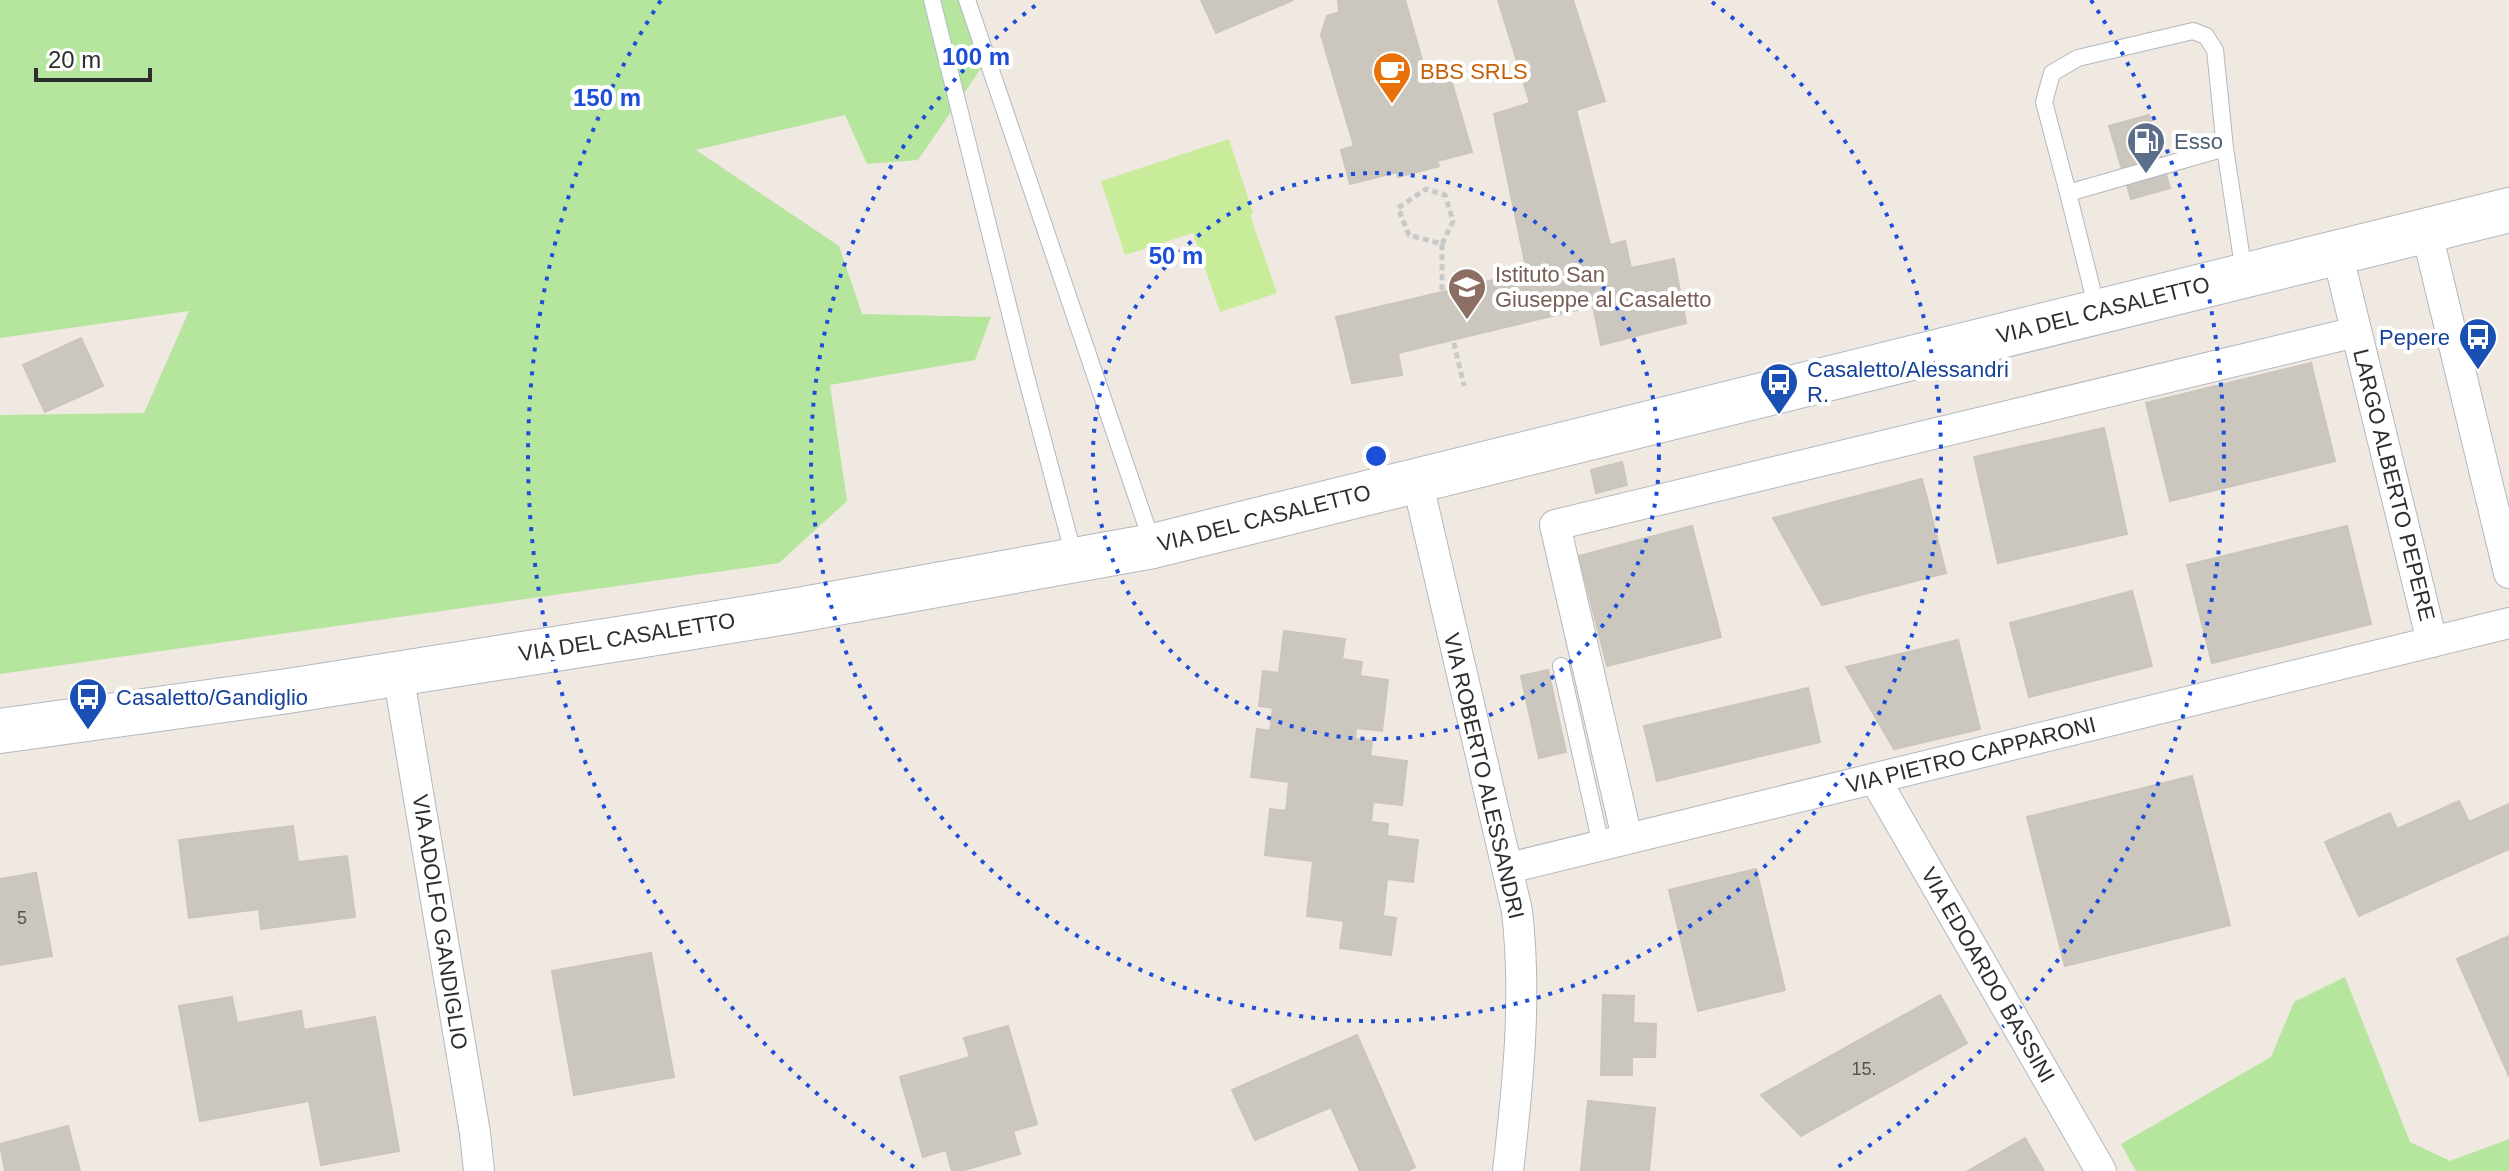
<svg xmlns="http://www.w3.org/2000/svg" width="2509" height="1171" font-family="Helvetica,sans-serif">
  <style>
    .green { fill: #b6e59e }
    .pitch { fill: #c9ec9a }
    .building { fill: #cbc7bf; stroke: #cbc5ba; stroke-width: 2 }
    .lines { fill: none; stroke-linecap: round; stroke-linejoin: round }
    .lane-casing { stroke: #b4b7c1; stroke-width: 18 }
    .street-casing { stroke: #b4b7c1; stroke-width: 32 }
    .secondary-casing { stroke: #b4b7c1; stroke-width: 46 }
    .path { stroke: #c9c9c9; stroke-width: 5; stroke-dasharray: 6 4; stroke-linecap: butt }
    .lane { stroke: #fff; stroke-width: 16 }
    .street { stroke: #fff; stroke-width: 30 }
    .secondary { stroke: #fff; stroke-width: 44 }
    .ring { fill: none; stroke: #1d4ed8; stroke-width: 4; stroke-dasharray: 4 8 }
    .labels { text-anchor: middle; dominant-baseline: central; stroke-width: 8; stroke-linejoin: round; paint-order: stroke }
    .number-label { font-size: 18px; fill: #555452 }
    .food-label { font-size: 22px; fill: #c56008; stroke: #fff; text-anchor: start }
    .service-label { font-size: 22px; fill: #4e5e75; stroke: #fff; text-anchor: start }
    .education-label { font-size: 22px; fill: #785e54; stroke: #fff; text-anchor: start }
    .street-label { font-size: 22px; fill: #2e2e2e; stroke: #fff }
    .transit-label { font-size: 22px; fill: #164399; stroke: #fff; text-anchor: start }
    .centre { fill: #1d4ed8; stroke: #fff; stroke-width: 4 }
    .ring-label { font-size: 24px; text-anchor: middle; font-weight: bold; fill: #1d4ed8; stroke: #fff; stroke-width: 8; stroke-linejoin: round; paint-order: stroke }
  </style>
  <rect width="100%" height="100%" fill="#efe9e1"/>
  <g class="green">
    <path d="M0 0H959L982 67 918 160 867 164 845 115 696 150 839 246 862 314 991 317 975 360 830 385 847 501 779 563 0 674V415L144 413 189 311 0 338Z"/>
    <path d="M2345 977 2410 1142 2450 1161 2509 1139V1171H2136L2121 1144 2271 1057 2294 1002Z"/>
  </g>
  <path class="pitch" d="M1229 139 1253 213 1250 215 1277 293 1220 312 1193 233 1125 255 1101 181Z"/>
  <g class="building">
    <path d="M1201 0H1293L1216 33Z"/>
    <path d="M1338 0H1405L1424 67 1446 62 1472 152 1437 161 1439 166 1398 177 1397 172 1350 184 1341 150 1354 146 1321 35 1327 16 1339 12Z"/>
    <path d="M1498 0H1573L1605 101 1576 110 1610 245 1625 241 1631 268 1674 259 1686 323 1601 345 1593 306 1398 353 1402 375 1352 383 1336 317 1527 272 1494 114 1530 103Z"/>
    <path d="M2149 115 2170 188 2131 199 2109 126Z"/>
    <path d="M81 338 103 386 45 412 23 365Z"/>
    <path d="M2311 363 2335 461 2170 501 2146 403Z"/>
    <path d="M2104 428 2127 534 1998 563 1974 457Z"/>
    <path d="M1622 462 1627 485 1596 493 1591 470Z"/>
    <path d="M1922 479 1946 573 1822 605 1773 518Z"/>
    <path d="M1692 526 1721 637 1607 666 1579 556Z"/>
    <path d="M2347 526 2371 624 2212 663 2187 565Z"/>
    <path d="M2132 591 2152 666 2029 697 2010 623Z"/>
    <path d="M1284 631 1345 639 1342 659 1362 662 1360 676 1388 680 1382 731 1356 728 1355 739 1372 741 1370 756 1407 761 1402 805 1373 802 1371 822 1388 824 1387 836 1418 840 1413 882 1387 879 1383 916 1396 918 1391 955 1340 948 1344 921 1307 916 1313 861 1265 855 1270 809 1286 811 1289 782 1251 777 1257 729 1270 731 1273 708 1259 706 1263 671 1279 673Z"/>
    <path d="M1958 640 1980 729 1894 749 1846 667Z"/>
    <path d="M1548 670 1566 752 1539 758 1521 676Z"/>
    <path d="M1808 688 1820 742 1657 781 1644 726Z"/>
    <path d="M2192 776 2230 925 2065 966 2027 817Z"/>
    <path d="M2459 801 2469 822 2509 804V849L2359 916 2325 842 2390 813 2397 829Z"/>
    <path d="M293 826 298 862 347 856 355 917 261 929 259 909 189 918 179 840Z"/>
    <path d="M1756 869 1785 990 1698 1011 1669 890Z"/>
    <path d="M36 873 52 956 0 965V879Z"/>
    <path d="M2509 936V1076L2457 959Z"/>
    <path d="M651 953 674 1077 574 1095 552 971Z"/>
    <path d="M1603 995 1634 996 1633 1023 1656 1024 1655 1057H1632V1075H1601Z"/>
    <path d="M1940 995 1967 1043 1801 1136 1761 1095Z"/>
    <path d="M232 997 237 1023 301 1011 304 1030 375 1017 399 1151 321 1165 309 1101 200 1121 179 1006Z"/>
    <path d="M1008 1026 1037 1124 1013 1131 1020 1154 961 1171H952L946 1150 923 1157 900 1077 970 1057 964 1038Z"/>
    <path d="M1357 1035 1415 1167 1407 1171H1360L1331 1107 1255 1140 1232 1090Z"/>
    <path d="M1588 1101 1655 1108 1649 1171H1581Z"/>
    <path d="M68 1126 80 1171H5L0 1144Z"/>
    <path d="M2025 1138 2044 1171H1968Z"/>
  </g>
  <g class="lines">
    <defs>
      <g id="lane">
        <path d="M932 0 1023 365 1075 560"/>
        <path d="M967 0 1153 545"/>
        <path d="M2068 193 2044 102 2052 73 2078 58 2193 31 2206 36 2215 50 2225 148"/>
        <path d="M2097 309 2068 193 2225 148 2244 273"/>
        <path d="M1561 666 1601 845"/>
      </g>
      <g id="street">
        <path d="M2426 229 2509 573"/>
        <path d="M2337 252 2432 642"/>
        <path d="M1417 480 1517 911C1527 998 1518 1084 1508 1171"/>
        <path d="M398 673 475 1133 479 1171"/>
        <path d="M1875 779 2101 1171"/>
        <path d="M1627 838 1555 525 2356 332"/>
        <path d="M1509 868 2509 623"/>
      </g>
      <path id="secondary" d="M0 731 288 691 650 634 798 610 1153 546 2509 210"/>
    </defs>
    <use href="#lane" class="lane-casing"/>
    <use href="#street" class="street-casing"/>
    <use href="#secondary" class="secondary-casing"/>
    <path class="path" d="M1442 244 1453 221 1445 195 1426 189 1398 208 1409 235 1442 244V292L1464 386"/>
    <use href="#lane" class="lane"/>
    <use href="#street" class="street"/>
    <use href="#secondary" class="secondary"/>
  </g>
  <g class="ring">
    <circle cx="1376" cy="456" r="283"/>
    <path d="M1712 2A565 565 0 1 1 1040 2"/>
    <path d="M914 1167A848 848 0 0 1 661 0M2091 0A848 848 0 0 1 1838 1167"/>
  </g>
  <defs>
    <symbol id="cafe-pin" viewBox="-11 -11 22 30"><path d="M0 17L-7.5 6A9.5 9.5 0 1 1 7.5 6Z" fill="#e8710a" stroke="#fff"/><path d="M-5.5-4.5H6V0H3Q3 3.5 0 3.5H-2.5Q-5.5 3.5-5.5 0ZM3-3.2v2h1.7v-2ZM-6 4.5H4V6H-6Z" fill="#fff"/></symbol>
    <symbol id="fuel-pin" viewBox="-11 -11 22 30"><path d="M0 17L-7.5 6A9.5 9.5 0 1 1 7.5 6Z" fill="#5c6f8a" stroke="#fff"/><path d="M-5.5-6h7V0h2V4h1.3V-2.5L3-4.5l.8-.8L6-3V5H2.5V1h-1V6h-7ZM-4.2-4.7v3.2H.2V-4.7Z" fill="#fff"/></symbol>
    <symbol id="school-pin" viewBox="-11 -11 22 30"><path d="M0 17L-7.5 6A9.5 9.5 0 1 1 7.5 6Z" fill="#8d6e63" stroke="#fff"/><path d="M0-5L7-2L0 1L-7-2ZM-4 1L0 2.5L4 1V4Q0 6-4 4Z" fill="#fff"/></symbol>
    <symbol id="bus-pin" viewBox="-11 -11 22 30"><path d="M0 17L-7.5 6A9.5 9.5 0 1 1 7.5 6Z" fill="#1a4fb4" stroke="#fff"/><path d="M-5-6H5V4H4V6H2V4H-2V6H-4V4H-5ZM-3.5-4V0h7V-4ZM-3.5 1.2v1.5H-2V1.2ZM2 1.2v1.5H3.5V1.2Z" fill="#fff"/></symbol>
  </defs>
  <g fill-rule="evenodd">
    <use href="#cafe-pin" x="1370" y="49" width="44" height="60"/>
    <use href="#fuel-pin" x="2124" y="119" width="44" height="60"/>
    <use href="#school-pin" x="1445" y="265" width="44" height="60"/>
    <use href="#bus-pin" x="2456" y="315" width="44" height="60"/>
    <use href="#bus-pin" x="1757" y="360" width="44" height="60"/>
    <use href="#bus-pin" x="66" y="675" width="44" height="60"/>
  </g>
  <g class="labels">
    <g class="number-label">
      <text x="22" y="918">5</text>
      <text x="1864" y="1069">15.</text>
    </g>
    <g class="food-label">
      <text x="1420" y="71">BBS SRLS</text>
    </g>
    <g class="service-label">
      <text x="2174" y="141">Esso</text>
    </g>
    <g class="education-label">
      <text x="1495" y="274">Istituto San<tspan x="1495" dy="25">Giuseppe al Casaletto</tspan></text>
    </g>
    <g class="street-label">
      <text transform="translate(2103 310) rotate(-14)">VIA DEL CASALETTO</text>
      <text transform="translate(2394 485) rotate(76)">LARGO ALBERTO PEPERE</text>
      <text transform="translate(1264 518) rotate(-14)">VIA DEL CASALETTO</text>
      <text transform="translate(627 637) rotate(-9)">VIA DEL CASALETTO</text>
      <text transform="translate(1971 755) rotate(-14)">VIA PIETRO CAPPARONI</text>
      <text transform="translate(1484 776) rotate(77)">VIA ROBERTO ALESSANDRI</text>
      <text transform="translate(440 922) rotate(81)">VIA ADOLFO GANDIGLIO</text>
      <text transform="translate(1988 975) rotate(60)">VIA EDOARDO BASSINI</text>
    </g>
    <g class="transit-label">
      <text x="2450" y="337" text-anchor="end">Pepere</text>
      <text x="1807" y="369">Casaletto/Alessandri<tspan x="1807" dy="25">R.</tspan></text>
      <text x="116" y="697">Casaletto/Gandiglio</text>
    </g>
  </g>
  <circle cx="1376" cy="456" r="12" class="centre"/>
  <g class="ring-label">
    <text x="976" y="65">100 m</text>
    <text x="607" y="106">150 m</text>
    <text x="1176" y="264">50 m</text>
  </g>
  <path d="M36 68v12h114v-12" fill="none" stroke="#2e2e2e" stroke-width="4"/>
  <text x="48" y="68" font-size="24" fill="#2e2e2e" stroke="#ffffff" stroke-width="6" paint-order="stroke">20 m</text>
</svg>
